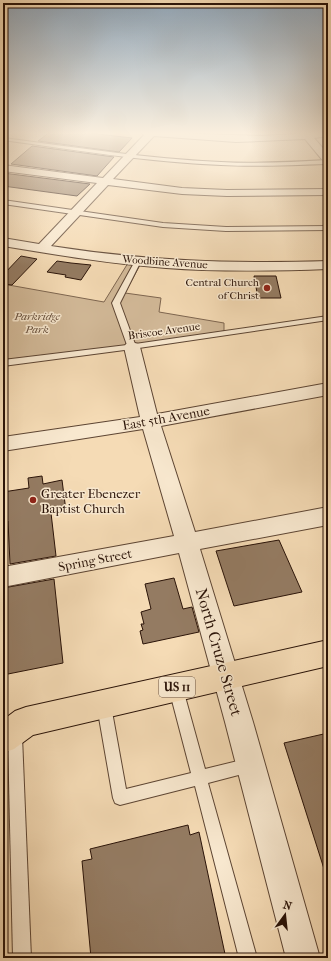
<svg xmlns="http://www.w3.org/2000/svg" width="331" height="961" font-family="'IM FELL French Canon',serif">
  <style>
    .green { fill: #d2b998; stroke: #7e6650 }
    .building { fill: #947b62; stroke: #2a1308 }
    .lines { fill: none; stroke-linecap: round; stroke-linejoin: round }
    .lane-casing { stroke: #5d4533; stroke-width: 2 }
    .street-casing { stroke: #5d4533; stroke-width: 2 }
    .primary-casing { stroke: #2a1308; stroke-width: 2 }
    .lane { fill: #f8e8cf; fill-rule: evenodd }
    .street { fill: #f8e8cf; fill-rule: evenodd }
    .primary { fill: #f5dbb5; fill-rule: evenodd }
    .poi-dot { fill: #8f2418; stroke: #f8e8cf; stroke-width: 1.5 }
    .labels { text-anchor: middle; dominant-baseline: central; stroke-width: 3; stroke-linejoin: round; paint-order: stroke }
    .far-street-label { font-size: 11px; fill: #2a1308; stroke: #f8e8cf }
    .far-poi-label { font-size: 11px; fill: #2a1308; stroke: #f8e8cf; text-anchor: end }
    .far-park-label { font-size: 11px; font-style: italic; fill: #654d3a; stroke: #f8e8cf }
    .shield { fill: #f8e8cf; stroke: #685344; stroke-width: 1 }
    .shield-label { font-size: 12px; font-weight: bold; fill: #2a1308 }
    .street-label { font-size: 13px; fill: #2a1308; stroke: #f8e8cf }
    .poi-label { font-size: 13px; fill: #2a1308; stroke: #f8e8cf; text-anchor: start }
    .near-street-label { font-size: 16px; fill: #2a1308; stroke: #f8e8cf }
  </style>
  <rect width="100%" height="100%" fill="#f5dbb5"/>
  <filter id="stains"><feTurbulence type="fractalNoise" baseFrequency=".005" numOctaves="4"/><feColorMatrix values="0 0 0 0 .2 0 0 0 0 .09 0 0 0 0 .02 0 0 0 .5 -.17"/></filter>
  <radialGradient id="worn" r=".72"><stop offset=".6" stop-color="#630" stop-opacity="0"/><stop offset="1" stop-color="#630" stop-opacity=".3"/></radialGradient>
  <path class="green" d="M128 263 140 265 125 293 161 298 159 312 224 323V331L163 341 3 360V284L104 302Z"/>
  <g class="building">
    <path d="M50 132H82L132 138 119 152 38 141Z"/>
    <path d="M32 146 84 153 114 157 97 176 11 164Z"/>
    <path d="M3 173 90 184 77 196 3 186Z"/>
    <path d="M21 256 37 259 12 285 3 284V275Z"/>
    <path d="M57 261 71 263 91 265 81 280 65 277 66 275 47 272Z"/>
    <path d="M254 276H276L281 298H258Z"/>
    <path d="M42 476 43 484 62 480 66 511 51 513 56 556 10 564 8 521 3 522V492L29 488 28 478Z"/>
    <path d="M279 540 302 592 234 606 216 551Z"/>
    <path d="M174 578 183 609 192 607 199 632 143 644 140 631 143 630 141 624H144L141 612 151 609 145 584Z"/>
    <path d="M54 579 63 663 3 675V588Z"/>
    <path d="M328 733V872H325L284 743Z"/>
    <path d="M188 825 190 835 199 832 225 954 211 958H91L82 861 92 859 90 849Z"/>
  </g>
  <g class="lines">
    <defs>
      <g id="lane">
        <path d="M3 138C76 147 148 159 221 162 257 164 292 162 328 160V164C292 165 257 167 221 165 148 162 75 150 3 140Z"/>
        <path d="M3 200 163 223 226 227 328 226V230L226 231 163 227 3 204Z"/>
        <path d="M138 259 141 261 120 303 135 344 328 316V320L132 349 3 366V360L127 345 112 303 135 261Z"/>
        <path d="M176 682 181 684 183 689 205 769 250 758 255 760 257 765 255 770 250 772 208 783 257 958H239L195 786 120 805 115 803 113 798 97 706 99 701 104 699 109 701 111 706 126 789 191 773 169 689 171 684Z"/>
        <path d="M15 729 20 731 22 736 31 958H13L8 736 10 731Z"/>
      </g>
      <g id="street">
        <path d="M141 132 260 136 328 132V136L314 138 328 154V163L324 162 305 139 236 142 154 136 113 179 182 188 227 190 328 189V195L227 196 182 194 108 185 51 246C146 261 232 264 328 261V269C274 271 220 272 166 268 111 264 57 255 3 246V238L39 244 97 183 3 171V165L103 178 144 135Z"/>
        <path d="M132 342 138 344 140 347 157 414 328 383V395L161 426 195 532 328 507V525L200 549 253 722 320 958H286L225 722 179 553 3 587V567L174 536 143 429 3 451V437L140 417 124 347 126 344Z"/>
      </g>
      <path id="primary" d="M328 640V666L33 735 14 749 3 753V720L15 711 26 707Z"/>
    </defs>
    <use href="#lane" class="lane-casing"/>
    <use href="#street" class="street-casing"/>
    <use href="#primary" class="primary-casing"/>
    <use href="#lane" class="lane"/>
    <use href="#street" class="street"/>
    <use href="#primary" class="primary"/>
  </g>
  <linearGradient id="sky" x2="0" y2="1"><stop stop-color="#91a8bc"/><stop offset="0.5" stop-color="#faefde"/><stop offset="1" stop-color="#faefde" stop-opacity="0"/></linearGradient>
  <rect width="331" height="266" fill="url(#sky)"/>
  <g class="poi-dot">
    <circle cx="267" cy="288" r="4"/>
    <circle cx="33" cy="500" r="4"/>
  </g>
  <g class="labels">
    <g class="far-street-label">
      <text transform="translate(165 262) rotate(4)">Woodbine Avenue</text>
      <text transform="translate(164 331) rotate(-8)">Briscoe Avenue</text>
    </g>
    <g class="far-poi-label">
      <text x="259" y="282">Central Church<tspan x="259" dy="13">of Christ</tspan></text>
    </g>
    <g class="far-park-label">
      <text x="37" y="316">Parkridge<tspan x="37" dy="13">Park</tspan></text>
    </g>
    <rect class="shield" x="159" y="677" width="36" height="20" rx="3"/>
    <g class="shield-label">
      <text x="177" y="687">US 11</text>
    </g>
    <g class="street-label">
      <text transform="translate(166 418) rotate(-10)">East 5th Avenue</text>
      <text transform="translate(95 560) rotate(-11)">Spring Street</text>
    </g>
    <g class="poi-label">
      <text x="41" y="493">Greater Ebenezer<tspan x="41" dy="15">Baptist Church</tspan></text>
    </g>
    <g class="near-street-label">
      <text transform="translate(219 652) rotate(74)">North Cruze Street</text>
    </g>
  </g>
  <rect width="331" height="961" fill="none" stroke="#f5dbb5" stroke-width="16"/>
  <rect x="4" y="4" width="323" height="953" fill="none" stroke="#2a1308" stroke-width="2"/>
  <rect x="8" y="8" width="315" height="945" fill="none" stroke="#2a1308"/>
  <g transform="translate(285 915) rotate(15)" stroke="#f8e8cf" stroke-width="3" paint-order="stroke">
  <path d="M0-3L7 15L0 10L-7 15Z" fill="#2a1308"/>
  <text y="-6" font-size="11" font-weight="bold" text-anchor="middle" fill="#2a1308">N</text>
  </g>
  <rect width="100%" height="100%" filter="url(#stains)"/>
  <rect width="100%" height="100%" fill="url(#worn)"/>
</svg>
